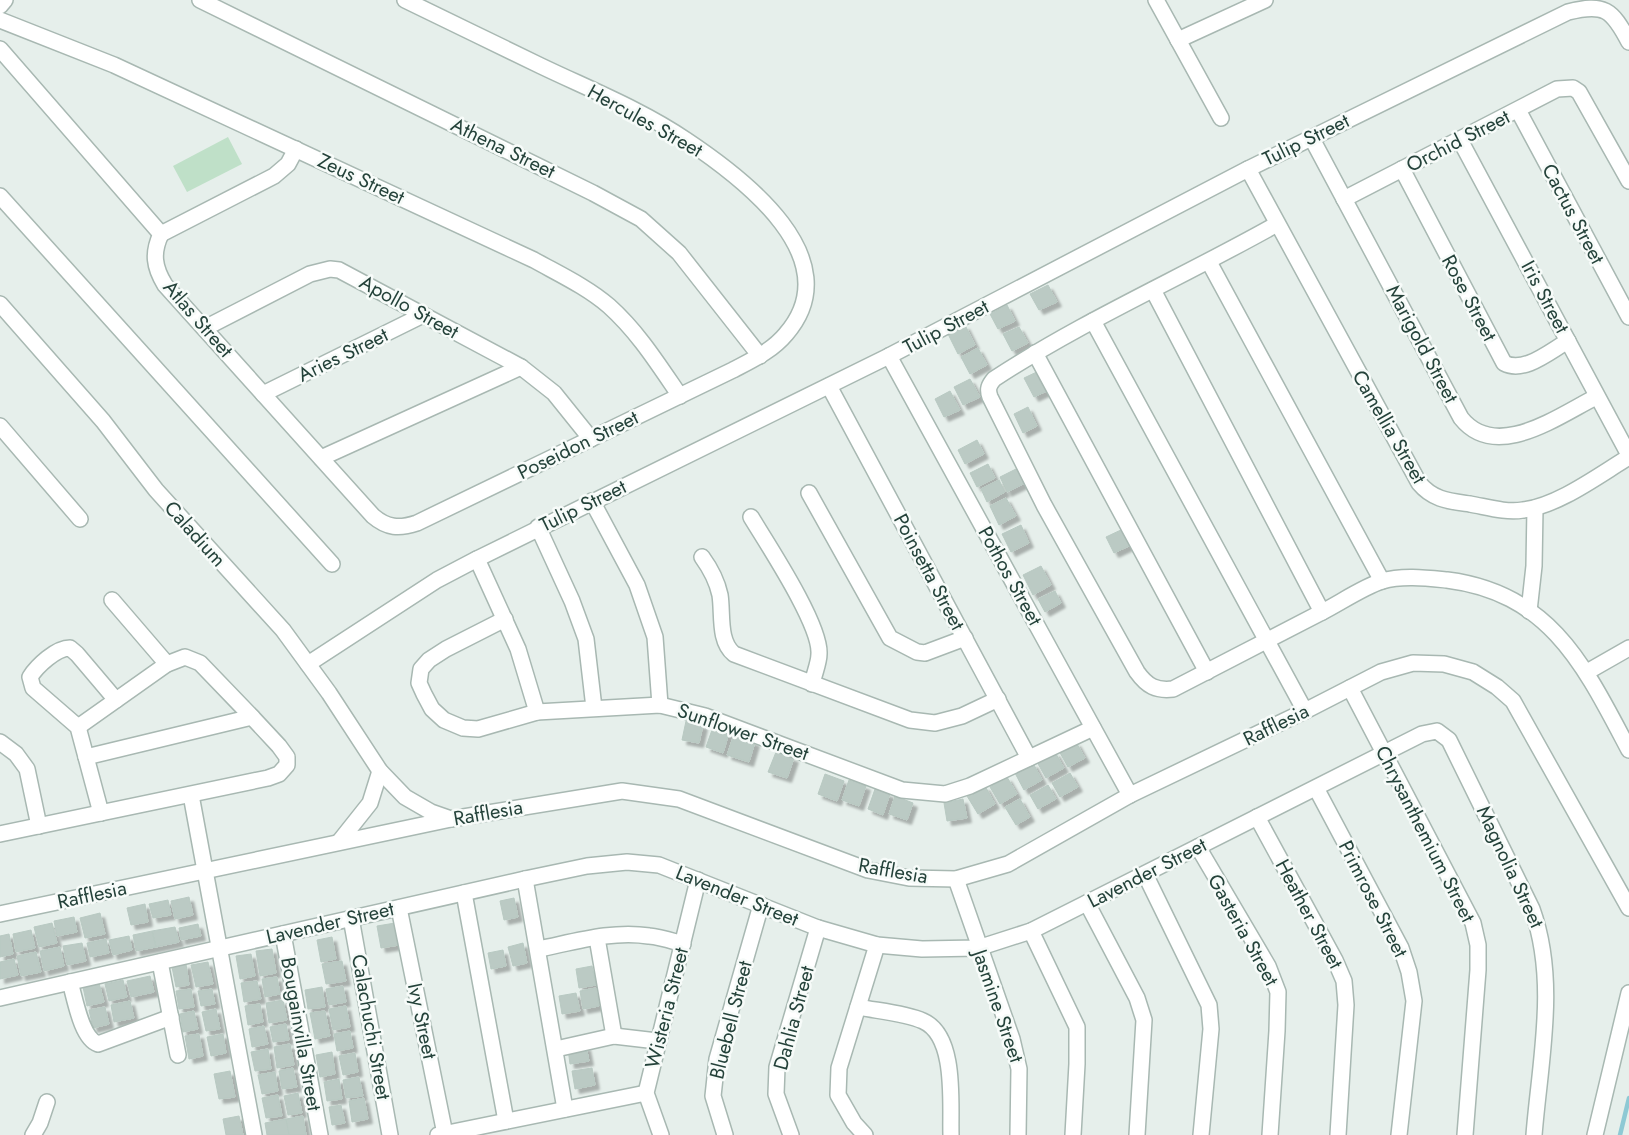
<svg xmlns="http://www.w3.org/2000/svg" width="1629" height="1135" font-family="Jost,sans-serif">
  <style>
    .green { fill: #bfe0c8 }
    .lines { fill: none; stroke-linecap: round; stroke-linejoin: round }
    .stream { stroke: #8ec9d4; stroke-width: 4.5 }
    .building { fill: #bbcac4; stroke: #b8c9c2; filter: url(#shadow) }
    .street-casing { stroke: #a8b8b2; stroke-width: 18 }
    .street { stroke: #fff; stroke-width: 15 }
    .labels { text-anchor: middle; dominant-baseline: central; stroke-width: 5; stroke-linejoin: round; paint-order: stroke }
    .street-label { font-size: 20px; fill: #24423a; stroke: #f7fbf9 }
  </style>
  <defs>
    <filter id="shadow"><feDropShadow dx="4.5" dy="4.5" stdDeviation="1" flood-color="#0004"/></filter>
  </defs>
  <rect width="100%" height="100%" fill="#e6efeb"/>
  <path class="green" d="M228 137 242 164 187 192 173 166Z"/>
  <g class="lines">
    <path class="stream" d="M1620 1135 1629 1098"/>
  </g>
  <g class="building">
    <path d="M1048 285 1057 302 1039 310 1030 294Z"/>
    <path d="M1007 305 1015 321 998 329 990 314Z"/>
    <path d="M965 325 975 345 958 354 948 334Z"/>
    <path d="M1019 327 1028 343 1012 351 1003 334Z"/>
    <path d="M978 348 987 365 970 374 961 357Z"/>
    <path d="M1041 370 1051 389 1034 397 1024 378Z"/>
    <path d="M970 379 980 397 963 405 954 387Z"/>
    <path d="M950 391 960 410 944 417 935 399Z"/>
    <path d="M1028 407 1037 426 1023 433 1014 414Z"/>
    <path d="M977 440 984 454 965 464 958 450Z"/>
    <path d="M988 464 995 478 977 487 970 473Z"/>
    <path d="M1018 468 1025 483 1007 492 1000 477Z"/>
    <path d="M999 480 1005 492 987 502 981 489Z"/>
    <path d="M1006 498 1016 516 999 525 990 506Z"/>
    <path d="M1021 525 1029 543 1011 552 1002 534Z"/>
    <path d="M1123 529 1131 545 1114 553 1106 537Z"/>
    <path d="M1041 566 1051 585 1033 595 1023 575Z"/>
    <path d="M1055 591 1061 603 1045 612 1038 599Z"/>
    <path d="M686 721 703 725 699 743 682 740Z"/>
    <path d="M713 727 729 733 723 753 706 747Z"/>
    <path d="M734 735 755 742 749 762 727 755Z"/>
    <path d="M1076 742 1085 758 1068 767 1059 751Z"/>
    <path d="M776 752 794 758 787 778 768 772Z"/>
    <path d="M1055 752 1064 768 1046 778 1037 762Z"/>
    <path d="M1033 763 1042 780 1024 790 1015 773Z"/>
    <path d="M1070 773 1078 787 1060 797 1052 783Z"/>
    <path d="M825 774 844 781 837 801 818 794Z"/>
    <path d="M1007 777 1017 794 1000 804 990 787Z"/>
    <path d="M849 780 866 786 859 806 842 800Z"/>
    <path d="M1048 785 1056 799 1038 809 1030 795Z"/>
    <path d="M985 786 995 804 978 814 967 796Z"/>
    <path d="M875 789 890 794 883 815 868 809Z"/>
    <path d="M895 796 913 803 907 820 889 814Z"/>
    <path d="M963 799 967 818 947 821 944 803Z"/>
    <path d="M1020 799 1030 817 1016 825 1005 807Z"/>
    <path d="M189 897 193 915 175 919 171 901Z"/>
    <path d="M514 898 518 917 504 920 500 901Z"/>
    <path d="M168 900 171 915 153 918 149 904Z"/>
    <path d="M145 904 148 922 131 925 127 908Z"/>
    <path d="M100 913 105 934 85 938 80 918Z"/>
    <path d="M74 917 77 932 57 936 54 921Z"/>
    <path d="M52 923 57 943 39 947 34 927Z"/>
    <path d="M395 923 399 945 381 948 377 926Z"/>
    <path d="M198 924 201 936 181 940 179 928Z"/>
    <path d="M175 927 179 942 156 947 152 931Z"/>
    <path d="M31 930 35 948 16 952 13 934Z"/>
    <path d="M152 931 156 947 136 951 133 935Z"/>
    <path d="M9 934 13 954 0 957V936Z"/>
    <path d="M129 936 132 950 113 955 109 940Z"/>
    <path d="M332 937 336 959 321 962 317 940Z"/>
    <path d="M106 939 109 953 90 957 87 943Z"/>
    <path d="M82 943 86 961 67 965 63 946Z"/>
    <path d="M523 943 527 963 513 966 508 947Z"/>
    <path d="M60 947 64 966 44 971 40 951Z"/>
    <path d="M272 949 276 973 260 976 256 951Z"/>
    <path d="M503 950 506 966 491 969 488 953Z"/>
    <path d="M36 952 41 972 21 976 17 956Z"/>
    <path d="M251 954 255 976 240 979 236 956Z"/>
    <path d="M14 959 18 975 0 979V962Z"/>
    <path d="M342 961 346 981 326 984 322 964Z"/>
    <path d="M208 962 213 984 196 987 191 965Z"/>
    <path d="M186 964 189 985 176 987 172 967Z"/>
    <path d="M592 966 596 985 579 988 576 969Z"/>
    <path d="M150 976 154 992 131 997 127 981Z"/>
    <path d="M277 977 280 994 265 997 262 979Z"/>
    <path d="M123 980 127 997 109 1001 105 984Z"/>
    <path d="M257 981 261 999 244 1002 241 983Z"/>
    <path d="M99 983 104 1002 87 1006 83 987Z"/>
    <path d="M343 986 346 1002 329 1005 326 989Z"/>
    <path d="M322 987 325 1007 308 1009 305 990Z"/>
    <path d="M596 988 599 1006 583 1009 580 991Z"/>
    <path d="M191 989 194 1007 179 1009 176 991Z"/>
    <path d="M212 989 215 1004 201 1006 198 991Z"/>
    <path d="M576 993 580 1011 562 1014 559 996Z"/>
    <path d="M283 1000 287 1020 269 1023 266 1003Z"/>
    <path d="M130 1001 134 1018 114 1022 111 1005Z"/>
    <path d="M260 1004 263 1022 248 1025 245 1006Z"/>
    <path d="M346 1006 350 1027 333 1030 329 1009Z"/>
    <path d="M105 1007 109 1024 93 1028 89 1010Z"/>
    <path d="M216 1009 220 1029 206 1031 202 1012Z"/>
    <path d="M194 1011 198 1029 183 1032 180 1014Z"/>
    <path d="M325 1011 330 1036 315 1039 310 1013Z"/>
    <path d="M286 1024 289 1040 273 1042 270 1027Z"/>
    <path d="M264 1026 268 1044 252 1047 249 1029Z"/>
    <path d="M350 1031 353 1048 337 1051 334 1034Z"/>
    <path d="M199 1034 203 1056 189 1059 185 1036Z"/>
    <path d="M223 1034 226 1053 211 1056 207 1037Z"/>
    <path d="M290 1044 294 1065 277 1068 274 1047Z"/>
    <path d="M586 1046 589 1061 570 1064 568 1049Z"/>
    <path d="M268 1049 271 1069 255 1071 251 1052Z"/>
    <path d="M332 1052 335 1074 320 1077 316 1055Z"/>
    <path d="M355 1053 358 1072 343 1075 339 1056Z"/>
    <path d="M293 1068 297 1087 282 1089 279 1071Z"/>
    <path d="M592 1068 595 1085 575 1089 572 1071Z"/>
    <path d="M230 1071 235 1097 219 1099 214 1074Z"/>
    <path d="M275 1072 278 1091 262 1094 258 1075Z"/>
    <path d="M359 1077 363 1096 346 1098 343 1080Z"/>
    <path d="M339 1079 342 1099 327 1101 324 1082Z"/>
    <path d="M298 1093 302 1113 288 1115 284 1096Z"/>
    <path d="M278 1095 282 1116 266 1118 262 1098Z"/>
    <path d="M364 1098 368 1119 352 1122 349 1101Z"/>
    <path d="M341 1105 345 1123 332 1125 329 1107Z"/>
    <path d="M239 1116 243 1135H226L223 1119Z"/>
    <path d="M303 1116 306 1135H288L286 1119Z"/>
    <path d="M286 1119 289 1135H267L265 1123Z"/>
  </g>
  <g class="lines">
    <defs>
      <g id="street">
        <path d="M200 0 593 193 641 219 679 253 760 356"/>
        <path d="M1156 0 1221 118"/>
        <path d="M0 6 5 0"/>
        <path d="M0 20 114 65 534 260C559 274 587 287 609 306 638 332 658 364 680 396"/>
        <path d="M1178 40 1265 0"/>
        <path d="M0 49 161 234"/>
        <path d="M1518 110 1629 317"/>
        <path d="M1311 137 1461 418C1496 462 1558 416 1596 397"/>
        <path d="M1460 140 1629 455"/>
        <path d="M1248 169 1419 483C1433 500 1449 501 1470 504 1487 507 1506 513 1523 510 1558 506 1599 475 1629 457"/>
        <path d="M1402 169 1504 363C1524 374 1550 351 1568 341"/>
        <path d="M0 196 332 564"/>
        <path d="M1344 199 1557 89 1573 88 1579 92 1629 181"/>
        <path d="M1277 224C1183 277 1084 320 994 379 989 385 987 389 990 397L1044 505 1137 672C1147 686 1156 691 1173 689 1223 663 1272 638 1322 612 1338 604 1365 586 1382 581 1402 575 1427 578 1447 580 1551 593 1585 667 1629 750"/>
        <path d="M161 234C152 253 154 267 165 285L373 516C387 528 399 529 417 523L733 370C752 360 772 351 786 334 851 259 743 178 686 140 642 110 589 89 541 66 496 44 450 22 405 0"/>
        <path d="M161 234 274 176 288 164 296 149"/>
        <path d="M1209 262 1382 581"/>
        <path d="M1153 290 1322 612"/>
        <path d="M0 304 103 421 156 490 283 630 329 693 380 771 405 797 431 812 451 819"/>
        <path d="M1093 321 1305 711"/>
        <path d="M205 328 310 274 330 269 339 270 521 367 554 393 591 439"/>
        <path d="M1035 353 1207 672"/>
        <path d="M889 356 1130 795"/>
        <path d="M829 386 1029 758"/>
        <path d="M263 394 423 315"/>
        <path d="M0 426 80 519"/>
        <path d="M321 458 521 367"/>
        <path d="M809 493 890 638 917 652 925 653 965 638"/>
        <path d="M592 501 637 585 655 637 660 705"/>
        <path d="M751 517C768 545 821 625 819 654 819 663 814 674 812 684"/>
        <path d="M538 527 572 601 586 639 594 708"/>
        <path d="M702 557C710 568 717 581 720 595 723 614 718 641 734 654L910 720 935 723 962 716 998 699"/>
        <path d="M477 559 518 649 537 712"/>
        <path d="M112 600 167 664"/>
        <path d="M1529 611 1534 566 1535 508"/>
        <path d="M505 619 446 649 429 660 421 669 419 683 424 694 432 709 444 720 463 728 478 729 537 712 660 705 705 716 902 790 945 794 970 786 1093 728"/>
        <path d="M308 664 437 580 477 559 889 356 1248 169 1568 12C1604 3 1612 9 1629 42"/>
        <path d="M1587 672 1629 648"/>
        <path d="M1350 688 1473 923 1478 945V970L1465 1135"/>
        <path d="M0 742 16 754 27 769 39 826"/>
        <path d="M86 757 252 717"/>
        <path d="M1316 788 1401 948 1409 972 1414 1001 1399 1135"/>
        <path d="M191 795 254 1135"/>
        <path d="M101 813 78 727 33 688 30 677C37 666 56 648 70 648L77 654 116 700"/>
        <path d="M1257 817 1335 960 1344 981 1346 1005 1338 1135"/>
        <path d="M0 834 268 778 279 774 287 765V757L279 746 252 717 200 663 185 657 167 664 78 727"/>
        <path d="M339 842 370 803 380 771"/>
        <path d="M1198 847 1268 966 1278 992 1277 1031 1270 1135"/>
        <path d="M1145 874 1209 1005 1211 1029 1201 1135"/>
        <path d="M525 879 565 1109"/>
        <path d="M956 879 1012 1039 1019 1069 1018 1135"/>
        <path d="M464 893 506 1121"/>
        <path d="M1087 903 1137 998 1144 1020 1137 1135"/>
        <path d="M399 908 445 1134"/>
        <path d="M0 914 451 819 622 791 679 799 868 870 909 878 956 879 1008 864 1130 795 1305 711 1381 672 1413 663 1444 664 1473 672 1497 687 1513 701 1629 908"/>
        <path d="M351 918 390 1135"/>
        <path d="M1031 931 1077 1027V1064L1073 1135"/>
        <path d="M283 934 320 1135"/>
        <path d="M597 938 614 1036"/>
        <path d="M539 949C574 942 613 930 649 936 661 937 672 941 683 944"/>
        <path d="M160 962 178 1055"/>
        <path d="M70 982C75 998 81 1038 98 1044L171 1017"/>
        <path d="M0 998 525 879 587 866 627 862 659 865 818 928 877 945 922 949 978 948 1031 931 1422 734 1437 731 1449 740 1532 909C1558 981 1540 1060 1534 1135"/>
        <path d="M858 1007C878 1011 905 1013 923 1021 957 1036 950 1104 951 1135"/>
        <path d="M556 1049 614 1036 657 1041"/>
        <path d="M33 1135 40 1123 47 1102"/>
        <path d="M438 1135 646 1093"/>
        <path d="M661 1135 646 1093 698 880"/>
        <path d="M725 1135 713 1096 717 1059 761 905"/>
        <path d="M791 1135 776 1094 777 1067 818 928"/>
        <path d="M865 1135 854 1123 838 1095 839 1068 877 945"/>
        <path d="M1595 1135 1629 993"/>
      </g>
    </defs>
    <use href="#street" class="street-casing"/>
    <use href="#street" class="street"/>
  </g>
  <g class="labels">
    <g class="street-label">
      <text transform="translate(645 121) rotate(29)">Hercules Street</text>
      <text transform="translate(1306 140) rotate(-26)">Tulip Street</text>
      <text transform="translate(1458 141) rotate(-27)">Orchid Street</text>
      <text transform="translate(503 148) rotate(26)">Athena Street</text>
      <text transform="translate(361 179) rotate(25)">Zeus Street</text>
      <text transform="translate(1573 214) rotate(62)">Cactus Street</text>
      <text transform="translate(1545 297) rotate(62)">Iris Street</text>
      <text transform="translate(1469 298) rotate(62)">Rose Street</text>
      <text transform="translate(409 307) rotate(29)">Apollo Street</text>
      <text transform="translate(198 319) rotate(49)">Atlas Street</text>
      <text transform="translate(946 327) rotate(-28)">Tulip Street</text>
      <text transform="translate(1422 344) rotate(62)">Marigold Street</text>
      <text transform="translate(343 355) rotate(-26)">Aries Street</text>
      <text transform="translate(1389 427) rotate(60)">Camellia Street</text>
      <text transform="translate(578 445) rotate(-26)">Poseidon Street</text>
      <text transform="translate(583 506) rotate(-26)">Tulip Street</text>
      <text transform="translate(195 534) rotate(48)">Caladium</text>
      <text transform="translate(929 572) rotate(62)">Poinsetta Street</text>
      <text transform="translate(1010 576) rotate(61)">Pothos Street</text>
      <text transform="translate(1276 725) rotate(-26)">Rafflesia</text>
      <text transform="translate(743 732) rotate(19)">Sunflower Street</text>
      <text transform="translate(488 813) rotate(-10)">Rafflesia</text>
      <text transform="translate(1425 834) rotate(63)">Chrysanthemium Street</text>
      <text transform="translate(1510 867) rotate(65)">Magnolia Street</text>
      <text transform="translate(893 871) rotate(10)">Rafflesia</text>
      <text transform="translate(1147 873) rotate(-27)">Lavender Street</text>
      <text transform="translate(92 895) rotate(-12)">Rafflesia</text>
      <text transform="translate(737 896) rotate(22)">Lavender Street</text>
      <text transform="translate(1373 899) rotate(63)">Primrose Street</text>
      <text transform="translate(1309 914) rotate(62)">Heather Street</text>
      <text transform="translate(330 923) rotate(-13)">Lavender Street</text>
      <text transform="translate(1243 930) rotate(61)">Gasteria Street</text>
      <text transform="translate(998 1006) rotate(71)">Jasmine Street</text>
      <text transform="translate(667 1008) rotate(-76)">Wisteria Street</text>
      <text transform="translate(794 1018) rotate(-75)">Dahlia Street</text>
      <text transform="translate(731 1020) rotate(-76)">Bluebell Street</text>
      <text transform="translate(422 1021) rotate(78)">Ivy Street</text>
      <text transform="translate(371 1027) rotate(80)">Calachuchi Street</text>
      <text transform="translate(301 1034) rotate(80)">Bougainvilla Street</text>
    </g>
  </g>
</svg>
